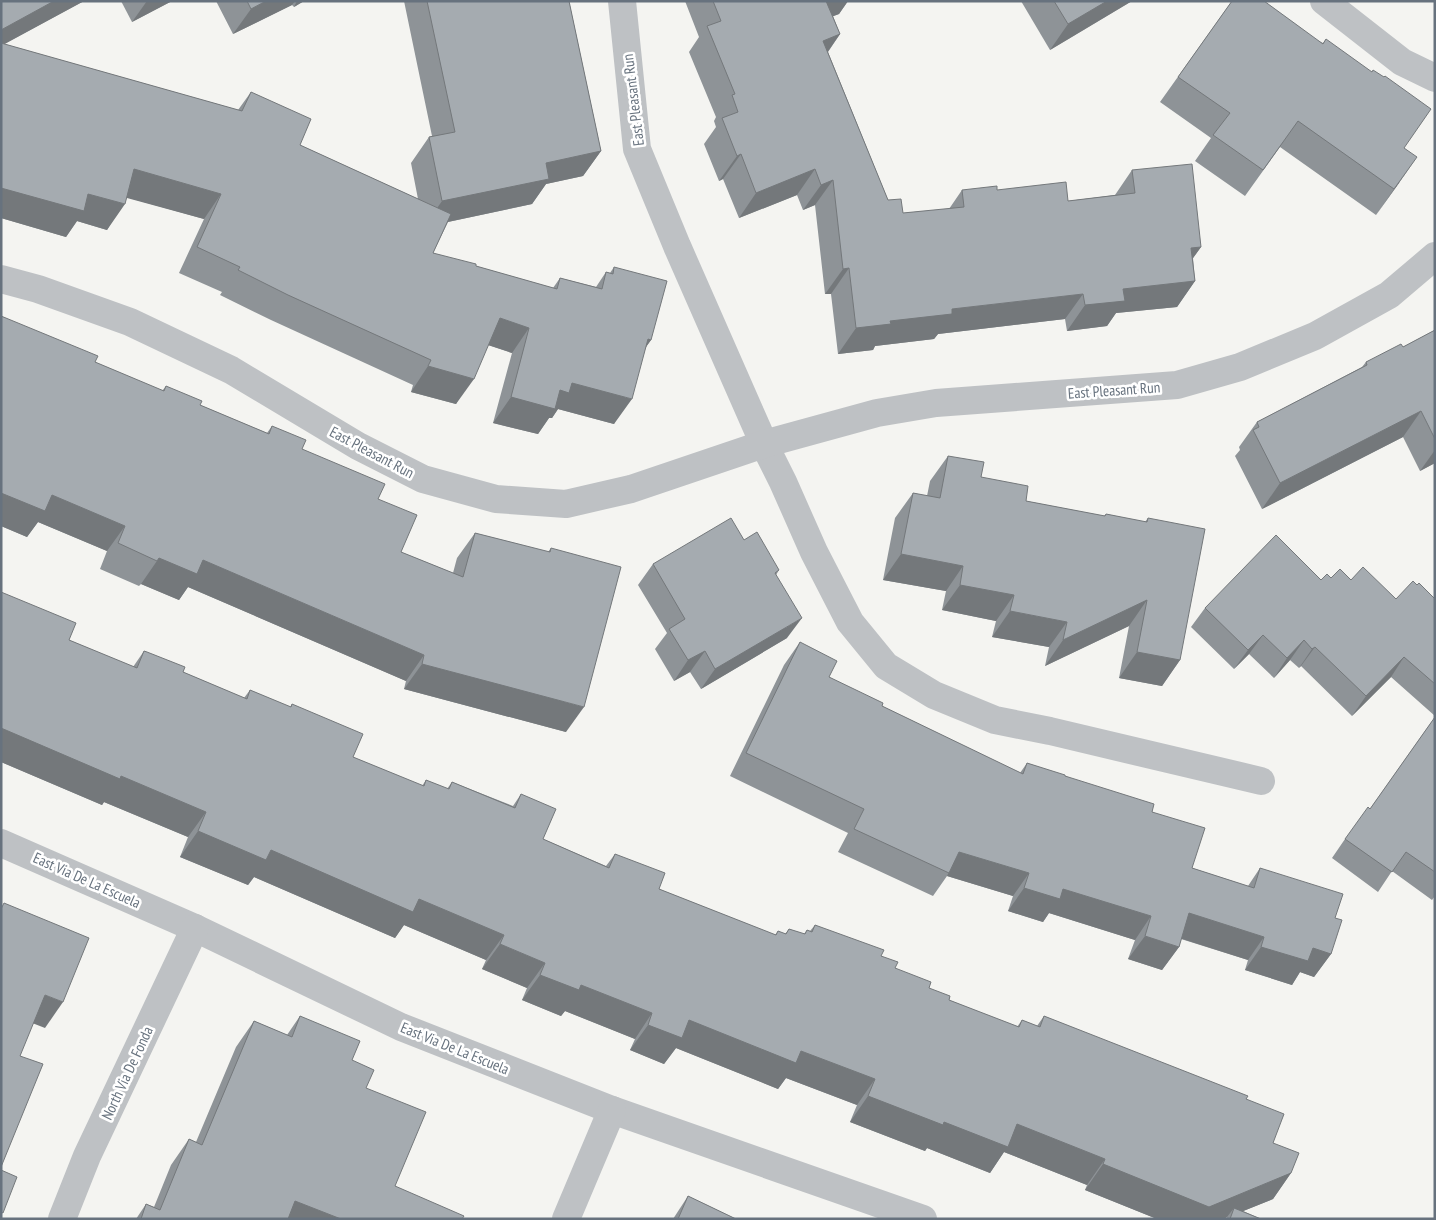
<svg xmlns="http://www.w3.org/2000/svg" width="1436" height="1220" font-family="'PT Sans Narrow',sans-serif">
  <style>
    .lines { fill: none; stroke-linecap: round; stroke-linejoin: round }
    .minor { stroke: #bec1c4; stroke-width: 28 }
    .wall { fill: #8e9397 }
    .shaded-wall { fill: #74787b }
    .building { fill: #a5abb0; stroke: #74787b }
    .labels { text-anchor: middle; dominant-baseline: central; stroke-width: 5; stroke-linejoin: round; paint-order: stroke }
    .street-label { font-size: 15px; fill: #67727e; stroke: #fff }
  </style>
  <rect width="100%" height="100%" fill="#f4f4f1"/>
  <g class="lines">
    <g class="minor">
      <path d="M622 1 637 149 677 246 764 444 783 482 814 552 850 622 886 666 934 695 995 720 1050 731 1261 781"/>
      <path d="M1324 1 1402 62 1435 78"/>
      <path d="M1 279 38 289 130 322 231 370 358 446 423 479 496 499 566 504 631 489 764 444 877 413 936 403 1177 385 1240 367 1315 336 1389 295 1435 256"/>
      <path d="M1 843 195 928 401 1027 612 1110 923 1219"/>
      <path d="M62 1219 87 1156 195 928"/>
      <path d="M566 1219 612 1110"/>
    </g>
  </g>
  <g class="wall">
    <path d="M1 1H84L4 44 238 110 251 92 300 145 418 199 411 163 429 137 432 136 404 1H569L601 151 583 176 546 184 532 204 448 222 433 253 476 266 553 288 560 278 596 287 606 272 610 273 614 267 651 340 646 347 614 424 558 409 552 418H549L538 434 493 423 512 353 488 345 456 404 411 392 413 385 271 320 220 295 222 292 179 273 204 219 126 197 107 230 77 221 66 237 1 218Z"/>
    <path d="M121 1H172L132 22Z"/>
    <path d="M216 1H304L294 7 292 5 233 34Z"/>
    <path d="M685 1H848L839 14 833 16 840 34 828 52 888 200 903 213 949 209 962 190H997L1068 201 1115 195 1132 170 1201 247 1193 258 1195 281 1177 307 1116 313 1107 326 1067 331 1065 319 938 334 934 339 875 346 873 350 838 354 831 294H825L815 205 803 210 797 195 739 218 723 179 719 181 704 144 716 127 714 121 716 117 689 52 699 37Z"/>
    <path d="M1021 1H1132L1050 50Z"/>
    <path d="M1232 1 1323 43 1326 39 1404 148 1399 183 1376 215 1280 147 1245 196 1195 161 1211 138 1160 102Z"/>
    <path d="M1 316 95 362 162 391 166 386 200 405 267 433 272 426 302 449 378 499 401 552 453 573 457 558 475 533 548 552 551 548 566 732 404 689 406 681 188 587 179 600 141 584 139 586 100 569 107 551 38 522 27 537 1 526Z"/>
    <path d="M1435 330V463L1420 471 1403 437 1262 509 1235 456 1240 450 1239 447 1257 422 1362 367 1366 362 1403 347Z"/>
    <path d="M948 456 981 477 1026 501 1104 516 1106 514 1145 522 1148 518 1180 660 1162 686 1119 678 1129 626 1045 666 1049 647 992 637 996 621 942 610 946 591 883 580 895 518 913 493 927 496 930 481Z"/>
    <path d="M744 540 779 570 776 575 787 638 701 689 690 672 674 681 655 649 667 633 638 585 653 564Z"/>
    <path d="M1331 578 1351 580 1396 599H1435V716L1391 677 1352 716 1301 666 1299 668 1290 660 1274 678 1249 654 1234 669 1191 627 1205 608Z"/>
    <path d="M1 592 69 640 133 667 144 651 183 672 244 698 250 690 290 707 292 704 353 757 422 786 426 780 447 789 452 782 513 806 521 794 543 839 606 866 615 854 659 889 775 935 778 931 785 934 789 929 804 934 807 930 810 931 815 925 881 956 895 968 949 1000 1017 1027 1022 1020 1037 1026 1044 1016 1246 1099 1273 1143 1291 1173 1273 1199 1243 1211 1261 1219H1226L1227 1217 1224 1219H1157L1085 1190 1087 1185 1004 1152 990 1173 927 1148 925 1151 850 1122 857 1105 786 1078 778 1089 676 1048 664 1064 630 1050 635 1039 565 1011 561 1016 522 1000 527 988 482 969 486 960 404 925 395 938 254 877 248 885 180 857 188 837 104 802 102 805 1 762Z"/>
    <path d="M800 642 829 677 882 706 1020 773 1027 763 1065 776 1152 812 1192 868 1248 886 1260 868 1335 918 1331 954 1314 977 1300 972 1292 985 1245 970 1248 960 1181 939 1179 947 1162 970 1128 959 1135 940 1049 913 1043 922 1008 911 1013 896 947 876 933 896 838 852 848 833 730 776 784 665Z"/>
    <path d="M1435 717V896L1432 900 1392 871 1378 892 1332 858 1345 839 1370 809Z"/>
    <path d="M300 1016 352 1060 366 1088 395 1186 462 1219H136L146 1204 154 1207 171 1165 189 1139 196 1142 236 1047 254 1021 287 1035Z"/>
    <path d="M688 1196 736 1219H673Z"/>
  </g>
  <g class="shaded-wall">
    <path d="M54 1H84L1 46V30Z"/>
    <path d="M147 1H172L132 22Z"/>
    <path d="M266 1H295L292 5 233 34 251 9Z"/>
    <path d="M297 1H304L294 7Z"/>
    <path d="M825 1H848L839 14 808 26Z"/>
    <path d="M1107 1H1132L1050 50 1068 24Z"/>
    <path d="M840 34 822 60 823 41Z"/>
    <path d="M601 151 583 176 546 184 532 204 424 227 442 201 546 163Z"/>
    <path d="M741 154 723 179 719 181 737 156Z"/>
    <path d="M1417 157 1399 183 1376 215 1394 189Z"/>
    <path d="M134 169 221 194 204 219 116 195Z"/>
    <path d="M815 169 797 195 739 218 756 193Z"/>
    <path d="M833 180 815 205 803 210 821 185Z"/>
    <path d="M1 188 88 194 125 204 107 230 77 221 66 237 1 218Z"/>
    <path d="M1201 247 1183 272 1191 248Z"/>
    <path d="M849 268 831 294H825L843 269Z"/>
    <path d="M1195 281 1177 307 1116 313 1107 326 1067 331 1085 305 1123 289Z"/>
    <path d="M1083 294 1065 319 938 334 934 339 875 346 873 350 838 354 856 328 952 309Z"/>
    <path d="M500 318 529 328 512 353 482 343Z"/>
    <path d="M648 339 651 340 633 365Z"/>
    <path d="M428 366 474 379 456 404 411 392Z"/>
    <path d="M572 383 632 399 614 424 558 409 552 418H549L538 434 493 423 511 397 560 390Z"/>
    <path d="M1421 411 1403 437 1262 509 1280 483Z"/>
    <path d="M1435 450V463L1420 471Z"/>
    <path d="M1 493 52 495 125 526 107 551 38 522 27 537 1 526Z"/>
    <path d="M901 554 963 566 946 591 883 580Z"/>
    <path d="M159 558 203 560 424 655 406 681 188 587 179 600 141 584Z"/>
    <path d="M960 585 1014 595 996 621 942 610Z"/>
    <path d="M1147 600 1129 626 1045 666 1063 640Z"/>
    <path d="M1010 611 1067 622 1049 647 992 637Z"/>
    <path d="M802 618 787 638 701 689 715 669Z"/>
    <path d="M1263 635 1249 654 1234 669 1248 650Z"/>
    <path d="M1304 640 1290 660 1274 678 1287 658Z"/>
    <path d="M1315 647 1301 666 1299 668 1312 649Z"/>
    <path d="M705 651 690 672 674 681 688 660Z"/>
    <path d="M1137 652 1180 660 1162 686 1119 678Z"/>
    <path d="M1404 657 1391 677 1352 716 1366 696Z"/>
    <path d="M422 664 584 707 566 732 404 689Z"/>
    <path d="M1 728 121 776 206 812 188 837 104 802 102 805 1 762Z"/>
    <path d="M198 831 271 850 419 899 504 935 486 960 404 925 395 938 254 877 248 885 180 857Z"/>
    <path d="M959 852 1029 873 1013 896 947 876Z"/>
    <path d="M1024 888 1063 889 1151 916 1135 940 1049 913 1043 922 1008 911Z"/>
    <path d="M1189 913 1264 937 1248 960 1173 936Z"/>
    <path d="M1145 936 1179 947 1162 970 1128 959Z"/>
    <path d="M500 944 545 963 527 988 482 969Z"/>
    <path d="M1261 947 1313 948 1331 954 1314 977 1300 972 1292 985 1245 970Z"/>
    <path d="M540 975 581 985 652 1013 635 1039 565 1011 561 1016 522 1000Z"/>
    <path d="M45 995 63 1002 45 1028 27 1021Z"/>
    <path d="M689 1020 801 1051 875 1079 857 1105 786 1078 778 1089 676 1048 664 1064 630 1050 648 1025Z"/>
    <path d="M868 1096 944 1122 1017 1124 1105 1159 1087 1185 1004 1152 990 1173 927 1148 925 1151 850 1122Z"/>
    <path d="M1103 1164 1291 1173 1273 1199 1231 1216 1234 1208 1227 1217 1224 1219H1157L1085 1190Z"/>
    <path d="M295 1201 341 1219H283Z"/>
  </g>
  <g class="building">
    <path d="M1 1H54L1 30Z"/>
    <path d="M247 1H266L251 9Z"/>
    <path d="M427 1H569L601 151 546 163 549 179 442 201 429 137 455 132Z"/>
    <path d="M713 1H826L840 34 823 41 888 200 901 199 903 213 964 207 962 190 997 186V190L1066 182 1068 201 1135 193 1132 170 1192 164 1201 247 1191 248 1195 281 1123 289 1125 301 1085 305 1083 294 952 309V314L890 321 891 324 856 328 849 268 843 269 833 180 821 185 815 169 756 193 741 154 737 156 722 118 738 112 732 95 735 94 707 26 721 21Z"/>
    <path d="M1054 1H1107L1068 24Z"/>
    <path d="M1232 1H1264L1323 44 1326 39 1372 72 1373 70 1384 77 1385 76 1431 109 1404 148 1417 157 1394 189 1298 121 1263 170 1213 135 1230 113 1178 77Z"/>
    <path d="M1 43 242 111 251 92 311 119 300 145 451 214 433 253 476 264V266L557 289 560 278 602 289 606 272 613 274 614 267 667 281 651 340 648 339 632 399 572 383 569 393 560 390 555 409 511 397 529 328 500 318 474 379 428 366 431 360 288 295 238 270 240 267 197 247 221 194 134 169 125 204 88 194 84 211 1 188Z"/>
    <path d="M1 316 98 356 95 362 164 391 166 386 202 401 200 405 269 434 272 426 306 440 302 449 385 484 378 499 417 515 401 552 463 577 475 533 550 552 551 548 621 567 584 707 422 664 424 655 203 560 197 574 159 558 157 561 118 543 125 526 52 495 45 511 1 493Z"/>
    <path d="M1435 330V439L1421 411 1280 483 1253 430 1259 427 1257 422 1367 365 1366 362 1401 344 1403 347Z"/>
    <path d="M948 456 984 462 981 477 1028 486 1026 501 1105 516 1106 514 1147 522 1148 518 1205 529 1180 660 1137 652 1147 600 1063 640 1067 622 1010 611 1014 595 960 585 963 566 901 554 913 493 940 498Z"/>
    <path d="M731 518 744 540 757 532 779 570 775 573 802 618 715 669 705 651 688 660 669 629 685 619 653 564Z"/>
    <path d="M1276 535 1321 580 1327 574 1331 578 1340 569 1351 580 1363 567 1396 599 1413 581 1417 585 1419 583 1435 599V684L1404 657 1366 696 1315 647 1312 649 1304 640 1287 658 1263 635 1248 650 1205 608Z"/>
    <path d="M1 592 76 623 69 640 137 668 144 651 147 652 185 667 183 672 247 699 250 690 291 707 292 704 363 734 353 757 424 786 426 780 449 789 452 782 515 808 521 794 556 809 543 839 609 868 615 854 665 873 659 889 776 935 778 931 786 934 789 929 805 934 807 930 812 932 815 925 884 950 881 956 898 962 895 968 931 982 929 988 950 996 949 1000 1019 1027 1022 1020 1040 1027 1044 1016 1248 1096 1246 1099 1284 1114 1273 1143 1299 1153 1291 1173 1209 1207 1103 1164 1105 1159 1017 1124 1008 1147 944 1122 943 1125 868 1096 875 1079 801 1051 796 1063 689 1020 682 1038 648 1025 652 1013 581 985 579 990 540 975 545 963 500 944 504 935 419 899 413 912 271 850 266 860 198 831 206 812 121 776 120 779 1 728Z"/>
    <path d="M800 642 837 661 829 677 883 703 882 706 1023 774 1027 763 1065 775V776L1154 804 1152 812 1205 828 1192 868 1254 888 1260 868 1343 894 1335 918 1342 920 1331 954 1313 948 1308 961 1261 947 1264 937 1189 913 1179 947 1145 936 1151 916 1063 889 1060 899 1024 888 1029 873 959 852 949 873 854 829 864 809 746 753Z"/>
    <path d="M1435 717V872L1406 852 1392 872 1345 839 1368 807 1370 809Z"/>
    <path d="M4 903 89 938 63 1002 45 995 20 1056 43 1064 1 1167V909Z"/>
    <path d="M300 1016 360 1041 352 1060 374 1070 366 1088 426 1112 395 1186 464 1216 462 1219H341L295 1201 288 1219H141L146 1204 160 1210 189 1139 202 1145 254 1021 292 1037Z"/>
    <path d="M1 1170 17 1177 3 1213 1 1212Z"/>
    <path d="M688 1196 736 1219H678Z"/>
    <path d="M1234 1208 1261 1219H1230Z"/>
  </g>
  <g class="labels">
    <g class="street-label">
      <text transform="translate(633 100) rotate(-97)">East Pleasant Run</text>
      <text transform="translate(1114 390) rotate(-4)">East Pleasant Run</text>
      <text transform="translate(372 452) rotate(28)">East Pleasant Run</text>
      <text transform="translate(87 880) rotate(24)">East Via De La Escuela</text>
      <text transform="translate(455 1048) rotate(22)">East Via De La Escuela</text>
      <text transform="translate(127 1073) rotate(-65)">North Via De Fonda</text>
    </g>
  </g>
  <rect width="1436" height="1220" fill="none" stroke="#67727e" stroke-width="5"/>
</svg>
